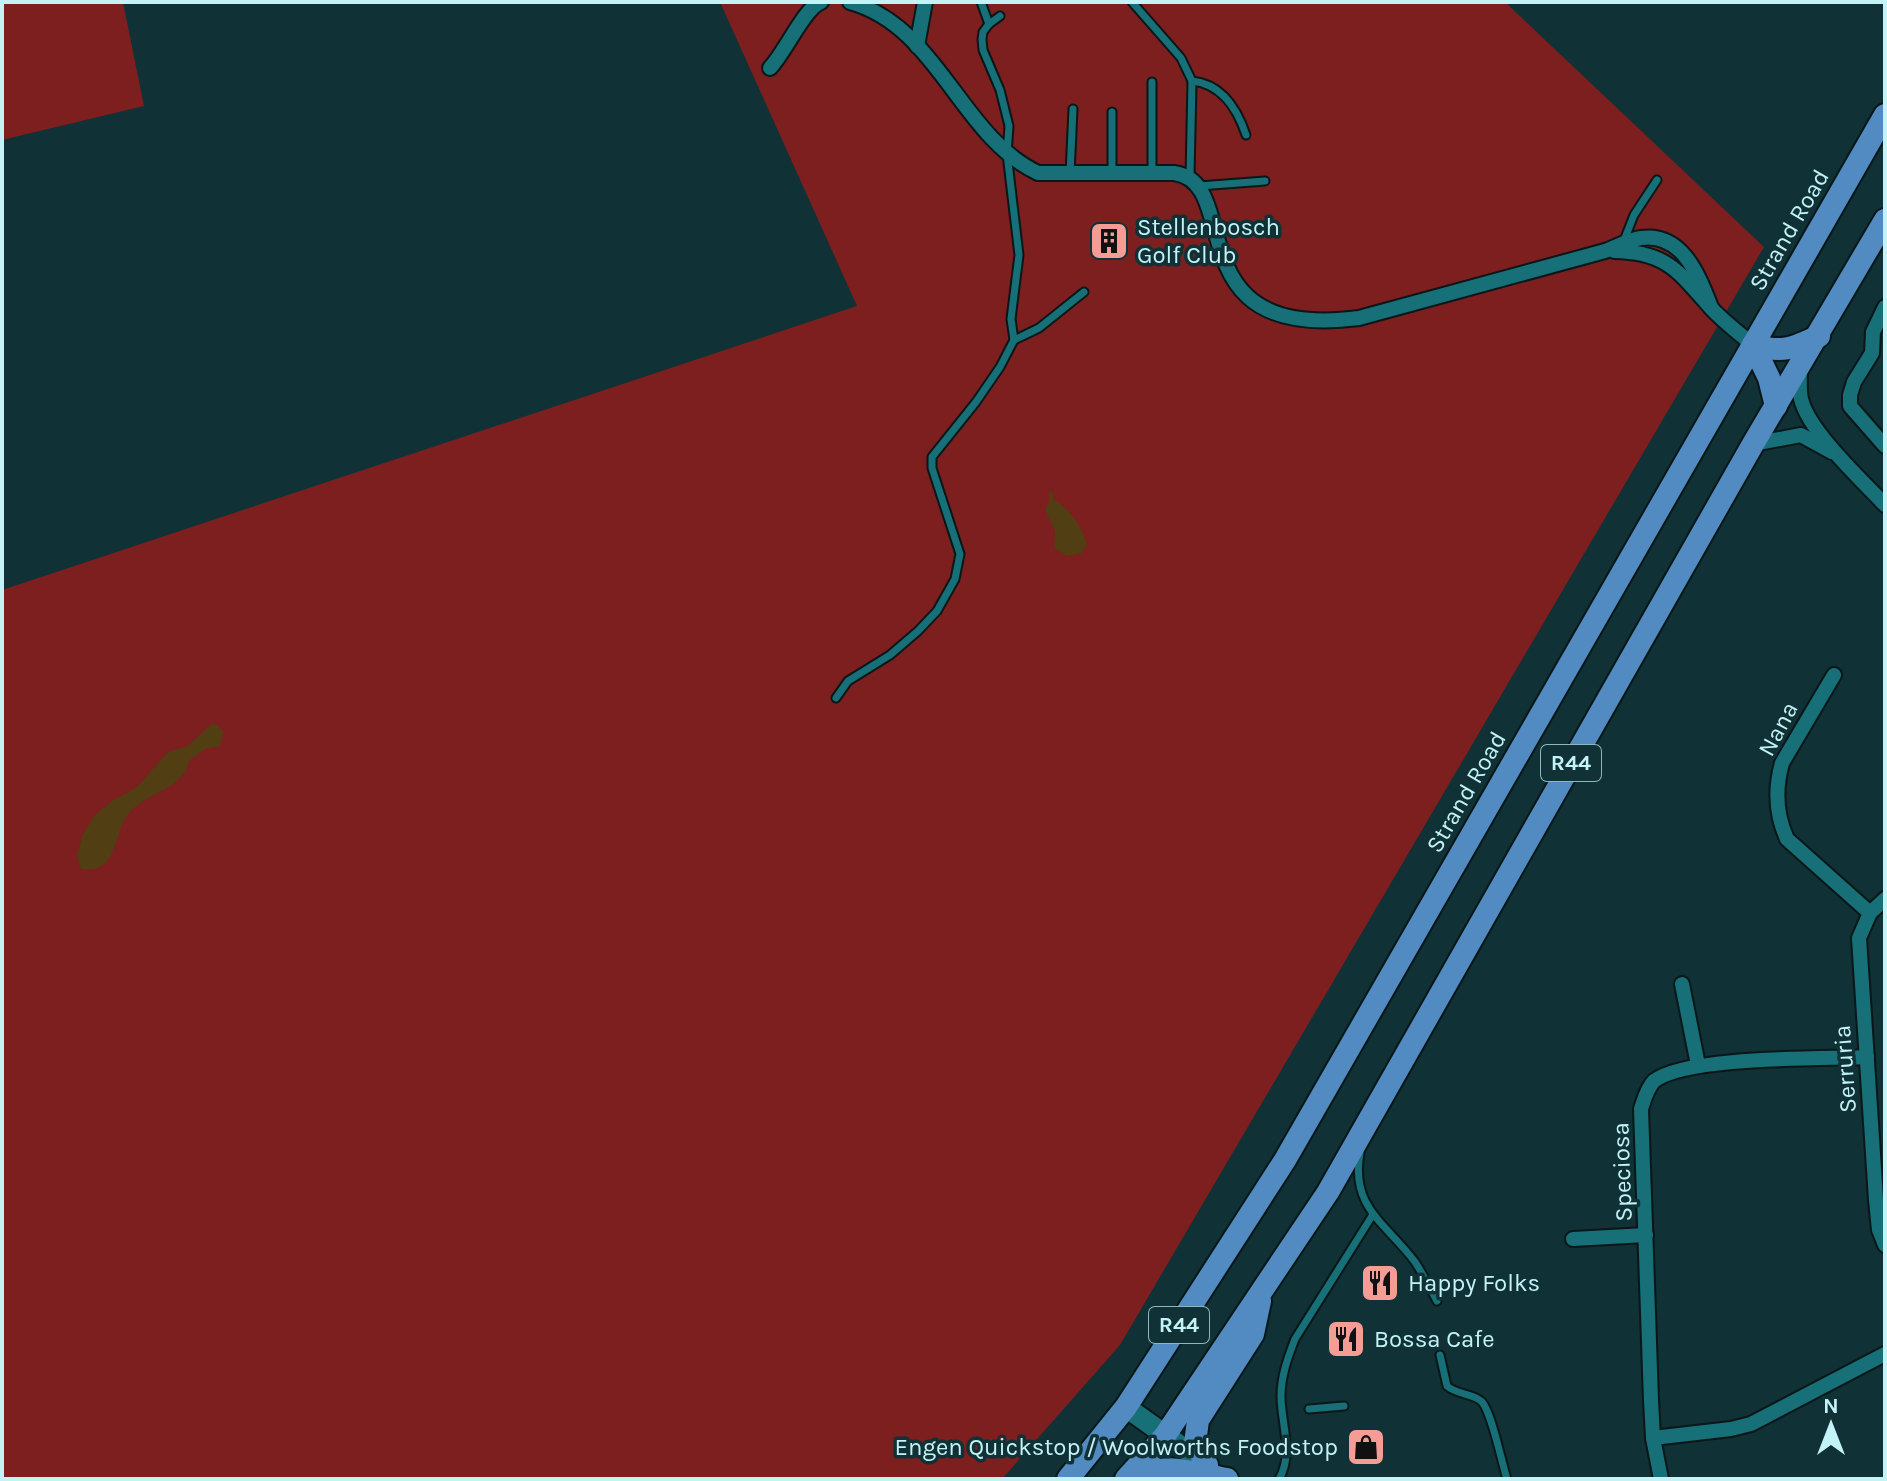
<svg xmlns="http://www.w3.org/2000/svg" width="1887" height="1481" font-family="Karla,sans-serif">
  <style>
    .green { fill: #7d1e1f }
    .water { fill: #513e12 }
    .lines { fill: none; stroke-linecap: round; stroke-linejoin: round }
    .lane-casing { stroke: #091718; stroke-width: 11 }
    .street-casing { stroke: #091718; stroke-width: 18 }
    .secondary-casing { stroke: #091718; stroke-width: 24 }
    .primary-casing { stroke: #091718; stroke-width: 26 }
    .lane { stroke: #176f77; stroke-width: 7 }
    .street { stroke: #176f77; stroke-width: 14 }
    .secondary { stroke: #176f77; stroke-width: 20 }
    .primary { stroke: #518bc1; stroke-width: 22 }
    .labels { text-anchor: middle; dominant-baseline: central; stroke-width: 7; stroke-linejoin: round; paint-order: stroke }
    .shield { fill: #103135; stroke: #8db8bd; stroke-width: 2 }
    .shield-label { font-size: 22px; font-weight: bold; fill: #c3f2f7 }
    .poi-label { font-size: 24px; fill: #c3f2f7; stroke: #103135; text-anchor: start }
    .street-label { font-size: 24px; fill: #c3f2f7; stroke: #103135 }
  </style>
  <rect width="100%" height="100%" fill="#103135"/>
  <g class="green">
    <path d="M2 2H123L144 106 2 140Z"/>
    <path d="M720 2H1505L1764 247 1120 1345 1002 1479H2V590L857 306Z"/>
  </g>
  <g class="water">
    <path d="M1049 492 1054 493 1053 499C1070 509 1081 525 1087 544L1082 553 1067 556 1054 548 1055 531 1045 510 1049 502Z"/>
    <path d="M211 724 217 725 223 731 220 746 205 749 189 761C184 789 145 793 129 813 112 833 120 874 81 869L77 856 82 836 94 816 112 801 137 787 168 752 188 746Z"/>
  </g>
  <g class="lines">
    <defs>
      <g id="lane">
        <path d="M981 2 989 24"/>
        <path d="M1132 2 1181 58 1192 81 1190 177"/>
        <path d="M1192 81C1222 84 1237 108 1246 135"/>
        <path d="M1112 112V174"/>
        <path d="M1070 174 1073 109"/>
        <path d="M1152 174V82"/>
        <path d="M1199 186 1265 181"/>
        <path d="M1623 243 1634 215 1657 180"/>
        <path d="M1014 340 1039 328 1084 292"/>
        <path d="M836 698 848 681 890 655 918 631 937 611 955 579 960 554 932 468V457L976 402 1000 367 1014 340 1011 319 1019 255 1007 154 1009 126 1000 90 983 50 982 39 983 32 989 24 1000 16"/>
        <path d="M1360 1153C1350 1208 1387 1224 1415 1262 1423 1274 1430 1288 1437 1301"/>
        <path d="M1440 1355 1447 1386C1457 1395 1472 1393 1481 1401 1491 1409 1502 1464 1507 1479"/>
        <path d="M1309 1409 1344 1406"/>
        <path d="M1279 1479C1294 1454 1281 1423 1281 1396 1281 1376 1288 1357 1295 1339L1372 1216"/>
      </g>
      <g id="street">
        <path d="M850 2C938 26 960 136 1038 173H1174C1245 182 1173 342 1359 318L1605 251C1616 247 1629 240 1641 238 1683 232 1699 277 1711 307"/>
        <path d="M917 46 925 2"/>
        <path d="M770 68C786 51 805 7 821 2"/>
        <path d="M1614 251C1667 252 1678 271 1711 308 1724 322 1739 333 1753 345"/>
        <path d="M1885 307 1873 332 1872 353 1854 382 1850 395V406L1885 446"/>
        <path d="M1800 367C1800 377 1799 390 1801 399 1809 432 1862 480 1885 505"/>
        <path d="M1753 444 1801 435 1832 452"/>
        <path d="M1834 675 1782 763C1775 788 1776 815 1787 839L1870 913"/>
        <path d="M1885 899 1870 913 1859 938 1876 1200 1879 1230 1885 1245"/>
        <path d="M1682 984 1698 1065"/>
        <path d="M1573 1239 1646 1235"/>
        <path d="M1653 1438 1731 1429 1751 1424 1885 1354"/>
        <path d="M1661 1479 1653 1438 1651 1400 1641 1109C1644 1100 1647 1088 1654 1081 1686 1056 1821 1059 1867 1057"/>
      </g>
      <path id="secondary" d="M1126 1407 1207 1465"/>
      <g id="primary">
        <path d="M1753 345C1782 353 1792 349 1819 336"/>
        <path d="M1753 345 1769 378 1776 406"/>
        <path d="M1207 1465 1195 1444 1198 1420 1253 1334 1260 1301"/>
        <path d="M1129 1476C1173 1463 1184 1471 1227 1479"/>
        <path d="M1068 1479 1126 1407 1285 1160 1885 115"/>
        <path d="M1126 1479 1164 1437 1328 1192 1753 444 1885 220"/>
      </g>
    </defs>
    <use href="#lane" class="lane-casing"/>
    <use href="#street" class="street-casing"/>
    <use href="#secondary" class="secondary-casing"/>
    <use href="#primary" class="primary-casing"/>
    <use href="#lane" class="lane"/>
    <use href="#street" class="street"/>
    <use href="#secondary" class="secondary"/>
    <use href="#primary" class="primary"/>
  </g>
  <defs>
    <symbol id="building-square" viewBox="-11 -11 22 22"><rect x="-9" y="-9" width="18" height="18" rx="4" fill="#f59c94" stroke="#103135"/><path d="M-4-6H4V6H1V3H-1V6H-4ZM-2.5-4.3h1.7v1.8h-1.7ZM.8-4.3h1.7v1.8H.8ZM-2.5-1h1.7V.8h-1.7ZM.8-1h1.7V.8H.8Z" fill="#111"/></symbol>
    <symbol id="restaurant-square" viewBox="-11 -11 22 22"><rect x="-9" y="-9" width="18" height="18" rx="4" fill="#f59c94" stroke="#103135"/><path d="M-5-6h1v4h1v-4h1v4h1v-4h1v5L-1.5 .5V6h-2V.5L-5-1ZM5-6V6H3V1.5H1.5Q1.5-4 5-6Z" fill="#111"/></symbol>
    <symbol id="shop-square" viewBox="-11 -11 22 22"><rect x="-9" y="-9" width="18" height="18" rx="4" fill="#f59c94" stroke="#103135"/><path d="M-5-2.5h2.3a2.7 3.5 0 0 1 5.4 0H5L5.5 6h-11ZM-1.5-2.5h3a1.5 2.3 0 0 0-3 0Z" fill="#111"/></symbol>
  </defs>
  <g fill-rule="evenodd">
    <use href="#building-square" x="1087" y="219" width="44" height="44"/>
    <use href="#restaurant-square" x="1358" y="1261" width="44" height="44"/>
    <use href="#restaurant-square" x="1324" y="1317" width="44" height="44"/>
    <use href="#shop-square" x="1344" y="1425" width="44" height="44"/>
  </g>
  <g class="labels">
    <g class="shield">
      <rect x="1541" y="745" width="60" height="36" rx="6"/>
      <rect x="1149" y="1307" width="60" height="36" rx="6"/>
    </g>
    <g class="shield-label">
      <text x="1571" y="763">R44</text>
      <text x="1179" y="1325">R44</text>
    </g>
    <g class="poi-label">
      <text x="1137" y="227">Stellenbosch<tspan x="1137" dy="28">Golf Club</tspan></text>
      <text x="1408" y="1283">Happy Folks</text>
      <text x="1374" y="1339">Bossa Cafe</text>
      <text x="1338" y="1447" text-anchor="end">Engen Quickstop / Woolworths Foodstop</text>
    </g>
    <g class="street-label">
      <text transform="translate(1789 230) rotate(-60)">Strand Road</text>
      <text transform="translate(1778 729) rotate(-62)">Nana</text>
      <text transform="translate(1466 792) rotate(-60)">Strand Road</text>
      <text transform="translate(1845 1069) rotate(-94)">Serruria</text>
      <text transform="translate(1622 1172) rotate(-92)">Speciosa</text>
    </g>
  </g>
  <rect width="1887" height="1481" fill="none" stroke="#c3f2f7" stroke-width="8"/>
  <g transform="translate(1831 1425)" stroke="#103135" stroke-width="6" paint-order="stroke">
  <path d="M0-6L14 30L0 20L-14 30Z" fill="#c3f2f7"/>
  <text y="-12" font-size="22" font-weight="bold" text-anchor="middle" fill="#c3f2f7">N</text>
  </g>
</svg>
